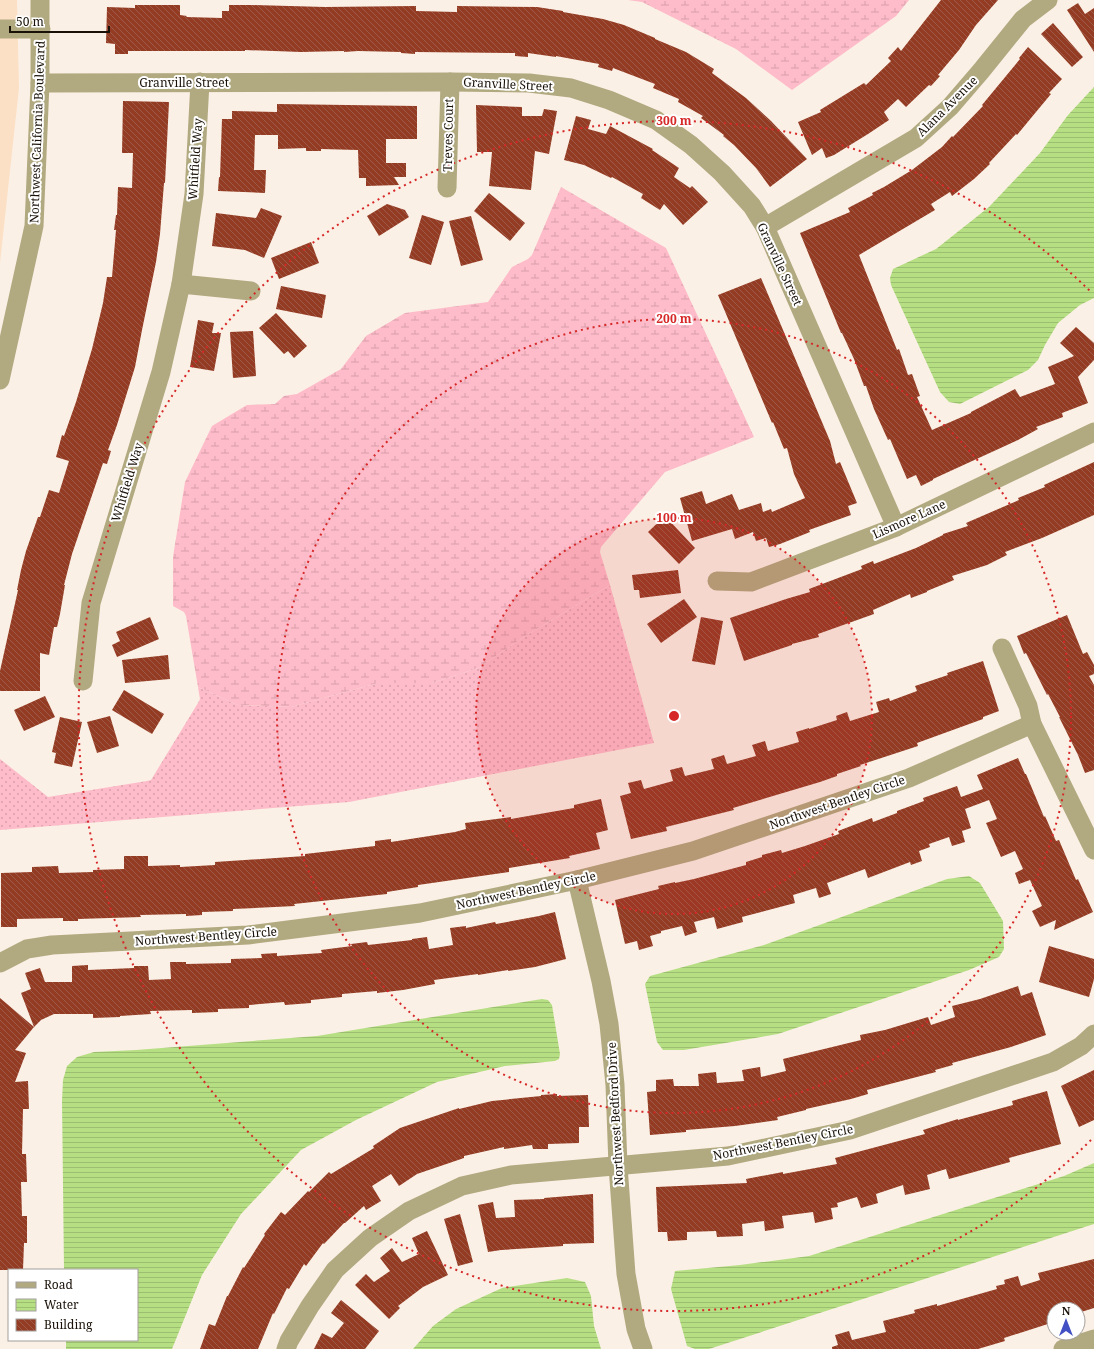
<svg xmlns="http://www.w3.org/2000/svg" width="1094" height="1349" font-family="'Noto Serif',serif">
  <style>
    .built { fill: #fbe0c5 }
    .grass { fill: url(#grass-dots) }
    .wetland { fill: url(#wetland-marsh) }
    .water { fill: url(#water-rules) }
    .building { fill: url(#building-back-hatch) }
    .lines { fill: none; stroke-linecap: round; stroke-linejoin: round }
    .minor { stroke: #b1a980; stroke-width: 19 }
    .ring { fill: none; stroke: #d62828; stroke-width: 2; stroke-dasharray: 2 4 }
    .labels { text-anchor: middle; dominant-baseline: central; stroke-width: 4; stroke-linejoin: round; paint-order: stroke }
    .street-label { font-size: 12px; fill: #191007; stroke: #fff }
    .centre { fill: #d62828; stroke: #fff; stroke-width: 2 }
    .ring-label { font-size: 12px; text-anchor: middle; font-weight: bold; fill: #d62828; stroke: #fff; stroke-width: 4; stroke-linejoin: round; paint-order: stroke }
  </style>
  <defs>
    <pattern id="grass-dots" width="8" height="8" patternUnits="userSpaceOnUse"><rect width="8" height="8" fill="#febbc9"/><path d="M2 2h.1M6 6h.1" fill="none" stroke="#d9a0ab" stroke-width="1.8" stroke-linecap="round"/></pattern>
    <pattern id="wetland-marsh" width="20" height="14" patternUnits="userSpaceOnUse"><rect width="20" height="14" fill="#febbc9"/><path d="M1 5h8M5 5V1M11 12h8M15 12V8" fill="none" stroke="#d9a0ab"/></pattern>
    <pattern id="water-rules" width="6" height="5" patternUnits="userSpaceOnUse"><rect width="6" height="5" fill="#b6df84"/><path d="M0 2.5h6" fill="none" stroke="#9cbe70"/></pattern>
    <pattern id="building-back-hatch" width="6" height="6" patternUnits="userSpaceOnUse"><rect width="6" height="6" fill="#943b23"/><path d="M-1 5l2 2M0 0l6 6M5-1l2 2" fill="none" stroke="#9e5a48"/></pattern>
  </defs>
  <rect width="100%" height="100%" fill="#fbf0e5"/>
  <path class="built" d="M0 0H17L19 88 0 263Z"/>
  <path class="grass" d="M610 585 654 743 349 802 0 830V759L48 797 147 781 151 780 198 703 200 699 198 687 238 705 291 707 378 683H432L478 668 527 635Z"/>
  <g class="wetland">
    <path d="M628 0H909L896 16 792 90 736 49 642 2Z"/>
    <path d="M561 187 666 248 754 437 665 472 601 547 600 552 610 585 527 635 478 668 432 683H378L291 707 238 705 198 687 186 616 184 612 173 606V557L185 482 212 426 247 405 275 404 284 396 297 394 341 369 366 336 405 313 488 302 512 267 528 259 532 255Z"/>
  </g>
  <g class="water">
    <path d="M1094 87V298L1080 305 1058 323 1045 345 1038 360 1028 370 960 404 949 402 940 392 891 285 890 278 893 269 936 249 989 207 1040 153 1068 115Z"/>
    <path d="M969 876 980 883 1003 921 1004 949 999 957 969 970 778 1034 684 1050H663L657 1042 645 984 650 976 764 945 947 879Z"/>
    <path d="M542 999 548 1000 552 1005 560 1054 559 1059 555 1061 505 1066 437 1082 356 1120 301 1150 241 1214 202 1275 172 1349H66V1340H137V1270H64L62 1101 63 1080 67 1066 77 1057 94 1052 136 1050 317 1036Z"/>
    <path d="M1094 1163V1224L709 1349H695L687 1346 671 1289 675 1271 740 1265 809 1256 1064 1176Z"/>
    <path d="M567 1278 585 1282 591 1296 594 1326 601 1349H413L433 1326 456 1309 502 1288Z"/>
  </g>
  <g class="building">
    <path d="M941 0H998L976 25 959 50 938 75 940 76 931 86 929 85 906 107 898 99 884 112 889 120 868 134 834 155 826 158 822 148 812 155 798 122 821 112 820 110 864 83 866 85 891 61 888 58 898 47 901 51Z"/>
    <path d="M1078 3 1085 14 1094 8V52L1067 10Z"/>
    <path d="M135 5H180V15L187 16 186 17 222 18V11H229V5H251L325 7 416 6V11L457 12V6L537 7 563 11V12L603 19 624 25 655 38V39L686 52 714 69 712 73 746 98 771 121 807 159 770 187 756 168 734 145 723 136 724 135 701 118 703 116 678 102 679 99 653 88 655 84 613 68 612 71 598 67 599 64 556 56V57L528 53V57L515 56V53L415 52V54L401 53V52L358 51 344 52V51L301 52 245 50V51H128V54H115V44L106 43 107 7 135 8Z"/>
    <path d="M1053 23 1083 57 1072 67 1041 34Z"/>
    <path d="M1028 47 1062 79 1049 93 1051 94 1036 112 1017 135 1016 134 989 163 990 164 974 179 952 196 950 192 931 204 935 210 859 255 897 350 899 349 908 375 912 374 920 396 917 397 932 430 971 413V412L1015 389 1020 397 1055 384 1048 367 1074 356 1060 343 1076 327 1094 343V360L1078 377 1088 403 1062 413 1063 417 1036 427 1038 429 1018 440 933 479V480L921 486 916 475 907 479 890 439 888 440 874 409 866 386H864L854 359 842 333H841L800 233 850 212 848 208 873 195 872 193 884 187 912 170 942 147 952 136 953 137 983 106 982 105 1020 59 1019 58Z"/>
    <path d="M123 101 169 102 165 183H164L160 234 156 262 142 330 135 367 117 425 108 450 111 451 107 464 103 463 72 554 64 585H65L60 614 57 627H54L49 655 40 653V691H0V671L18 590H17L21 570 26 551 38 517H40L49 490 59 493 69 461 56 457 62 435 64 436 76 402 92 349 103 303 107 277H112L116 230H114L116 215H117L118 187 132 188 133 153H122Z"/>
    <path d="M277 104 417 106V139H386V163H406V177H394L399 185 366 186V178H359L358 150 321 149V151H306V148L278 149V135H255L254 170H266L265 193 218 191 219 177H220L222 119H232V111L277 112Z"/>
    <path d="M476 105 522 107V116H542L544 109 557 111 549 154 535 151 531 190 489 186 492 152H477Z"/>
    <path d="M576 116 591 120 588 129 606 134 610 126 653 149 652 150 679 168 674 177 690 188 692 186 708 202 683 225 664 204 660 210 641 198 643 194 612 177 611 178 584 165 564 160Z"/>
    <path d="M489 193 525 223 510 241 474 211Z"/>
    <path d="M387 204 405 210 409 217 379 236 367 216Z"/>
    <path d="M261 208 282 216 264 258 245 250 212 246 216 213 256 218Z"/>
    <path d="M422 215 444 222 431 265 409 258Z"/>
    <path d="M471 216 483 260 461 266 449 221Z"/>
    <path d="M311 242 319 263 279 279 271 258Z"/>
    <path d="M761 278 830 441 836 464 840 462 857 503 848 506 851 515 809 530 810 532 780 544 769 547 766 538 756 541 753 532 735 539 732 529 692 541 680 498 702 491 706 504 732 494 739 510 761 503 763 512 771 509 772 512 805 498 794 474 787 448 784 449 773 422 772 423 718 295Z"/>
    <path d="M281 286 326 295 322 318 276 309Z"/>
    <path d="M276 313 307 346 294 358 288 351 284 354 259 328Z"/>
    <path d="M198 320 214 323 212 333H221L214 371 190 367Z"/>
    <path d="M253 331 256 376 233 378 230 332Z"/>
    <path d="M1094 462V515L1042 538 1005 552 1007 555 987 565 952 576 954 580 927 591V592L911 598 910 594 873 610 874 614 818 634 819 637 792 644V645L744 661 730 618 786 599 810 592 809 589 862 569 861 566 873 561 874 564 916 548 943 535V534L968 526 966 523 1019 500 1018 498 1045 487 1044 485Z"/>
    <path d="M665 516 695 548 679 564 648 532Z"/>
    <path d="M678 570 681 593 640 598 639 590H634L632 575Z"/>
    <path d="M684 599 697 617 661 643 647 624Z"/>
    <path d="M1067 615 1083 654 1087 652 1094 665V674L1089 676 1094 685V770L1085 773 1078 755 1059 717H1060L1048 694 1047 695 1026 653 1024 654 1017 636Z"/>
    <path d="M150 617 159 639 117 657 112 645 120 641 116 632Z"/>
    <path d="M701 617 723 621 715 665 692 661Z"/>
    <path d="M168 655 170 679 125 683 122 660Z"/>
    <path d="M983 661 999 711 983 717V719L917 743 918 746 860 765 861 766 837 774V776L820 782 733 808 734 810 666 827 667 831 631 839 620 796 631 793 628 783 641 780 644 789 673 781 670 770 682 767 685 776 714 769 711 759 724 755 727 764 756 756 752 745 765 741 768 751 799 742 796 732 809 728V729L837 720 836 716 847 712 850 721 879 712 876 702 889 698 890 701 917 691 915 686 948 675 947 673Z"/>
    <path d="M124 690 164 714 152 734 112 710Z"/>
    <path d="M45 696 55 717 24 731 14 710Z"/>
    <path d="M110 716 119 746 97 753 87 722Z"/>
    <path d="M60 717 82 722 72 767 54 763 56 753 52 752Z"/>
    <path d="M1018 758 1025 774H1026L1044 817 1045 816 1056 841 1059 840 1076 880 1078 879 1093 912 1054 930 1056 920 1040 927 1032 911 1042 906 1030 880 1019 884 1015 873 1023 869 1015 851 1001 857 986 823 997 819 989 800 965 809 971 828 962 831 965 842 952 846 949 837 929 844 930 847 919 851 922 861 911 865 910 862 868 878 865 869 827 883 831 894 819 898 816 888 793 895 795 903 742 917 743 922 717 929 714 917 694 922 697 932 685 936 682 926 661 931V933L650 936 653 946 639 950 637 941 625 944 615 900 659 889 658 886 675 882V883L694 879 746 865V862L762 857V855L781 850 782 853 805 846 839 834 838 831 872 818 873 822 897 813V811L924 801 923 798 957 786 961 797 983 789 977 775Z"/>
    <path d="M601 799 608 830 596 833 600 849 569 856 570 858 509 868V872L418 885V887L387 892V894L294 904 295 906 233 909V911L202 912V915L186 916V914L140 915 141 917 78 919V921H63V918L17 919V927H1V873L32 872V867L58 866 59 873 93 872V870L124 869V856H148V866L180 865V867L215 865V862L305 856V854L375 846V841L391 839V842L455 832 466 829 465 823 511 817V819L551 812 574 808V805Z"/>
    <path d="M555 912 566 959 535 967 508 971V970L478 975V974L434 980 435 984 403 990 377 993V991L342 994V997L311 1000V1003L285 1005 284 1002 249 1005V1008L218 1009V1012L192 1013V1010L150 1011 151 1014 120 1016V1017L93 1018V1014H54L41 1020 34 1027 21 993 31 989 25 973 40 968 45 982H72V966L88 965V970L134 968V966H148L149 980 171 979 170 962H186V964L231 963V959L262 958 261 954 277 953V956L322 953 321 950 352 946 351 944 367 942 368 945 412 940V939L427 937 429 949 453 945 450 928 466 926V928L495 922 496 924 539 916Z"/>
    <path d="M1049 946 1094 959V979L1089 997 1039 982Z"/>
    <path d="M1018 986 1021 996 1032 992 1046 1035 1011 1047 952 1063 953 1065 935 1070 936 1072 867 1090 868 1094 851 1099 806 1109V1110L777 1117 778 1120 735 1126 686 1130V1132L650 1135 647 1092 656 1091V1080L673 1079 674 1086H699L698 1074 716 1072 717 1083 744 1081 742 1070 760 1067 761 1077 786 1071 783 1059 861 1040 860 1035 885 1030 928 1017 931 1025 955 1017 952 1006 980 999Z"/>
    <path d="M0 998 34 1027 15 1050 26 1053 15 1082 28 1081 29 1109H23L22 1154H26L27 1182H21L22 1216H27V1243H24L23 1270H0Z"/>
    <path d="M1094 1070V1120L1079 1127 1061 1086Z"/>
    <path d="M1047 1091 1061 1144 1009 1158 1010 1162 949 1179 946 1169 927 1175 930 1189 905 1195 903 1185 876 1194 878 1203 861 1208 857 1197 837 1203 838 1207 831 1208 833 1219 815 1223 813 1212 782 1216 784 1228 765 1231 764 1221 742 1224 743 1236 717 1237 716 1231 687 1232V1240L668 1241 667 1232H658L656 1187 747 1183 746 1179 783 1172V1174L837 1164 835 1158 925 1134 923 1130 958 1119V1120L1013 1105 1012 1101Z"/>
    <path d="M557 1094V1096L588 1095 589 1127H579V1143L548 1144V1149H533L532 1145 504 1149V1147L464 1156V1158L417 1174 399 1186 391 1174 372 1186 381 1201 366 1210 364 1206 345 1223H344L324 1244 323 1243 306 1266 304 1264 289 1289 287 1288 274 1314 273 1313 258 1349H200L209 1324 215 1326 227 1296H228L243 1267 244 1268 265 1235 264 1234 281 1212 285 1215 308 1191 309 1192 329 1172 331 1174 374 1148 373 1146 400 1128 459 1108V1109L492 1101 541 1096V1095Z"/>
    <path d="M593 1194 594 1243 563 1244V1246L501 1250 488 1252 478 1205 493 1202 496 1218 515 1217 514 1200 544 1199V1198Z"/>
    <path d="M460 1214 473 1262 458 1266 444 1219Z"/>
    <path d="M427 1231 448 1275 423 1287 398 1306 400 1308 389 1319 355 1285 366 1274 374 1282 390 1271 380 1258 392 1248 402 1262 419 1254 412 1238Z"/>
    <path d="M1094 1259V1308L1078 1313V1309H1054V1322L1004 1338 1005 1341 978 1349H832V1347L838 1345 835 1335 849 1331 852 1340 886 1332 883 1321 915 1313 914 1310 937 1304V1306L997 1289 996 1286 1005 1284 1004 1280 1018 1276 1021 1286 1040 1280 1038 1273Z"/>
    <path d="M341 1300 379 1331 365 1349H314L322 1333 332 1338 344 1323 331 1313Z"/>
  </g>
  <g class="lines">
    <g class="minor">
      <path d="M0 29H41"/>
      <path d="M40 83 450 82 529 83 571 88 609 100 656 120 691 145 722 173 752 206 765 227 896 527"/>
      <path d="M447 188 450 82"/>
      <path d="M765 227 916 138 950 107 981 71 1023 19 1048 0"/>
      <path d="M181 284 251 291"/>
      <path d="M0 380 34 226 40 83V0"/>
      <path d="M717 581 751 582 896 527 1094 432"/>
      <path d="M1002 648 1028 706 1032 724"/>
      <path d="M83 681 91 603 161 372 181 284 194 194 200 82"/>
      <path d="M577 880 601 981 609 1024 615 1085 618 1166 626 1274 636 1329 643 1349"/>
      <path d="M0 963 27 949 52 945 248 935 420 913 577 880 693 851 909 778 1032 724 1094 850"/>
      <path d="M286 1349 289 1341 310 1306 335 1270 370 1238 409 1211 462 1186 511 1175 728 1156 850 1130 1053 1062 1081 1046 1094 1034"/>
      <path d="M1063 1349 1094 1339"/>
    </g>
  </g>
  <circle cx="674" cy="716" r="198" fill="#d62828" fill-opacity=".12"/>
  <g class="ring">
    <circle cx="674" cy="716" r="198"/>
    <circle cx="674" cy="716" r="397"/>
    <path d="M1091 1140A595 595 0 1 1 1091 292"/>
  </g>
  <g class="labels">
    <g class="street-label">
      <text x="184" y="82">Granville Street</text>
      <text transform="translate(508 84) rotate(3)">Granville Street</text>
      <text transform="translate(947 106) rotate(-45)">Alana Avenue</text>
      <text transform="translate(37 132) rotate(-88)">Northwest California Boulevard</text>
      <text transform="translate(448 135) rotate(-89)">Treves Court</text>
      <text transform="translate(195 159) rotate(-86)">Whitfield Way</text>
      <text transform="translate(780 264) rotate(65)">Granville Street</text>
      <text transform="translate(127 482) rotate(-73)">Whitfield Way</text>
      <text transform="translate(909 519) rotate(-24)">Lismore Lane</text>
      <text transform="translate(837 802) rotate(-19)">Northwest Bentley Circle</text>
      <text transform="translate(526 890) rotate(-12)">Northwest Bentley Circle</text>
      <text transform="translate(206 936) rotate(-4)">Northwest Bentley Circle</text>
      <text transform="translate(615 1114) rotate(-93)">Northwest Bedford Drive</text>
      <text transform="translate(783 1142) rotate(-11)">Northwest Bentley Circle</text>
    </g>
  </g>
  <circle cx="674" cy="716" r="6" class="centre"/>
  <g class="ring-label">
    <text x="674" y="125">300 m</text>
    <text x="674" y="323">200 m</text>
    <text x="674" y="522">100 m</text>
  </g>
  <rect x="8" y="1269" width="130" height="72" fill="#ffffff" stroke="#a39f9c"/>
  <rect x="16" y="1282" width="20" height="6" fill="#b1a980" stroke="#a39f9c"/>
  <text x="44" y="1289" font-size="12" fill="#191007">Road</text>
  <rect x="16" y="1299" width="20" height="12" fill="url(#water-rules)" stroke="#a39f9c"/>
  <text x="44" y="1309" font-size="12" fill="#191007">Water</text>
  <rect x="16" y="1319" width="20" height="12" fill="url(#building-back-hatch)" stroke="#a39f9c"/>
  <text x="44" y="1329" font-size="12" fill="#191007">Building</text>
  <g transform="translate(1066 1321)"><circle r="19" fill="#ffffff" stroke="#a39f9c"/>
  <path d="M0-3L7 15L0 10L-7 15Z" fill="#4250c4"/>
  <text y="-6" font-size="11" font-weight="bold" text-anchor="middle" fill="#191007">N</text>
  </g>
  <path d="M10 26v6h99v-6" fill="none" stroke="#191007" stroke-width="2"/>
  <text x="16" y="26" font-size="12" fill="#191007" stroke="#ffffff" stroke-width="3" paint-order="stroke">50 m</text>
</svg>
